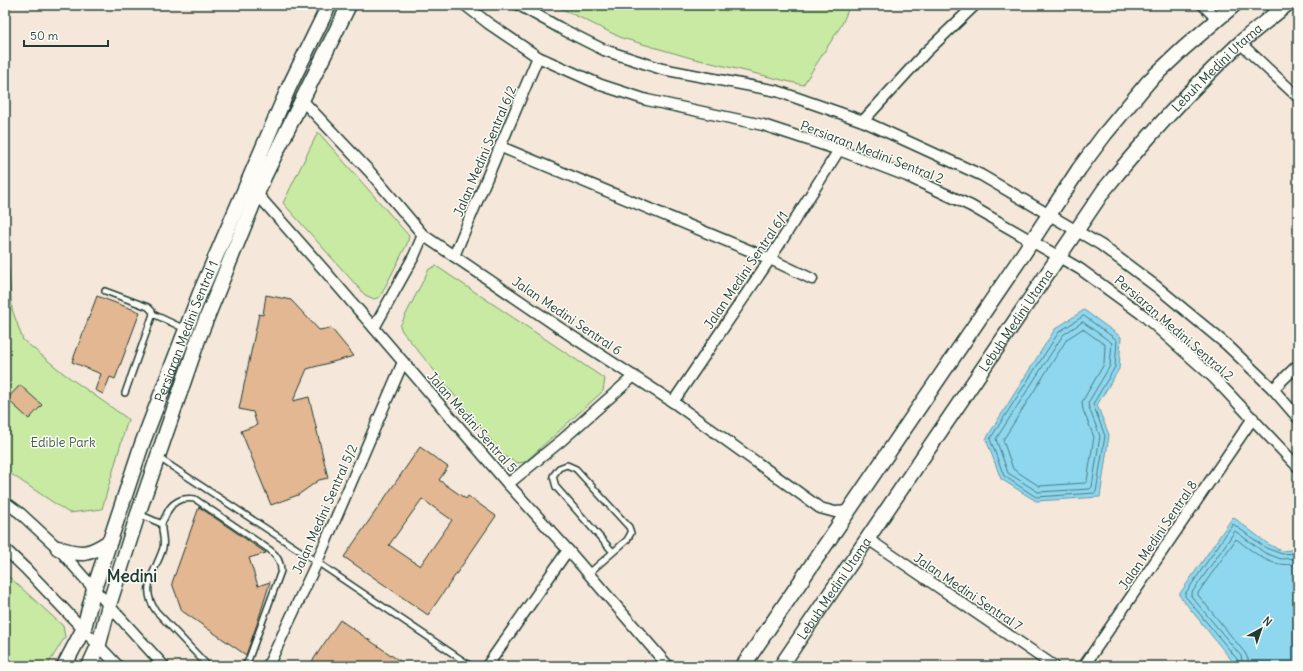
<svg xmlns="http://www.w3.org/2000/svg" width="1303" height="671" font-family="Delius,sans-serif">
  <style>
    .green { fill: #c8eaa3; stroke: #74946c }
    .water { fill: #8ed7ef; stroke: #6299a4 }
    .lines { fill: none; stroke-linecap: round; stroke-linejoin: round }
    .shore { stroke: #4b7b7f; stroke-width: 1 }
    .building { fill: #e2b792; stroke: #1f3d34; fill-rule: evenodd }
    .lane-casing { stroke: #1f3d34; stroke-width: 8 }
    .street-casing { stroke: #1f3d34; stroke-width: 13 }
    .secondary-casing { stroke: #1f3d34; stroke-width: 17 }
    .lane { stroke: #fdfcf7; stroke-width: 5 }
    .street { stroke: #fdfcf7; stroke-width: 10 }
    .secondary { stroke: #fdfcf7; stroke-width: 14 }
    .labels { text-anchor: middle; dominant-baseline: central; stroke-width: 3; stroke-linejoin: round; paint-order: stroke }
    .street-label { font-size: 13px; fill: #1f3d34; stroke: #fdfcf7 }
    .park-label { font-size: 13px; fill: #41604a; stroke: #fdfcf7 }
    .district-label { font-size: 17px; font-weight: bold; fill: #1f3d34; stroke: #fdfcf7 }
  </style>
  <rect width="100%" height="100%" fill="#f5e7d9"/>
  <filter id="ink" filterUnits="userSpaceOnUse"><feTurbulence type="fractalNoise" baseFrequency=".025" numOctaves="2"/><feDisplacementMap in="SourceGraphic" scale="8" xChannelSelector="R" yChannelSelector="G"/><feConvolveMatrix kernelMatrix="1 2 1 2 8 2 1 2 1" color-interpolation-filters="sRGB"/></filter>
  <g filter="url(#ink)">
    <g class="green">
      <path d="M554 5H850L842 24 803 85 691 58 622 38Z"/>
      <path d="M318 132 409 236 407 244 380 297 374 299 365 295 283 203Z"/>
      <path d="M5 223 12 309 23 340 63 373 128 419 102 509 69 513 5 470Z"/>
      <path d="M436 266 605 379 603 391 525 462 517 463 504 456 402 331 400 326 429 269Z"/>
      <path d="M5 573 63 626 65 637 47 666H5Z"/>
    </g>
    <g class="water">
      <path d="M1084 310 1121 337 1119 369 1097 405 1109 435 1100 497 1036 501 1001 479 986 439 1055 329Z"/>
      <path d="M1233 517 1268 544 1282 551 1298 549V666H1234L1233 662 1179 595Z"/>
    </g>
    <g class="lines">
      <g class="shore">
        <path d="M1084 316 1117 340 1115 367 1093 404 1105 436 1096 492 1095 493 1036 497 1004 476 990 439 1059 332Z"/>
        <path d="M1083 322 1112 343 1110 366 1088 403 1089 408 1100 436 1092 487 1090 489 1038 492 1008 473 996 439 1063 335Z"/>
        <path d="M1083 329 1105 345 1104 364 1082 402 1083 410 1094 437 1087 481 1085 483 1039 486 1013 469 1003 440 1067 339Z"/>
        <path d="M1238 666 1237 659 1185 596V594L1233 524 1266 548 1282 554 1298 553"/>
        <path d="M1243 666 1241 656 1191 596V594L1235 531 1265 553 1281 559 1298 558"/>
        <path d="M1249 666 1248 659 1245 653 1198 595V593L1236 539C1241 542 1246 547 1251 550 1268 563 1277 566 1298 564"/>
      </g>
    </g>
    <g class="building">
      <path d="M266 295 291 300 319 330 331 328 354 356 307 369 293 401 309 397 328 478 319 480 298 495 271 505 241 431 257 425 253 412 239 409 259 314 263 315Z"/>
      <path d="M97 296 140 312 115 379 110 377 103 394 95 390 101 374 72 362Z"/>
      <path d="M20 385 42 405 29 419 7 399Z"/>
      <path d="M420 447 448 467 439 480 466 499 468 496 496 516 428 615 344 557ZM422 499 452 520 420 566 389 545Z"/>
      <path d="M199 507 266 553 249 558 258 586 270 582 257 624 246 655 182 611 172 583Z"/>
      <path d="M340 620 407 666H309Z"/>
    </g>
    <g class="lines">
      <defs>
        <g id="lane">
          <path d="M105 291 148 307 152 311 153 314 125 393"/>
          <path d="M153 314 185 329"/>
          <path d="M159 458 317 562 471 666"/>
          <path d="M139 514 162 524"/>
          <path d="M588 574 627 540 631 533 629 527 576 469 567 465 559 468 553 476 556 487 613 552"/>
          <path d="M208 666 156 611C139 587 156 571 163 548 165 539 161 532 162 524 162 521 165 518 166 515 171 502 182 497 195 499L270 550C278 556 281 562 281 571L248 661 244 666"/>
        </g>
        <g id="street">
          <path d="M465 5 488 23 538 57 601 85 647 100 763 125 839 150 907 176 971 206 1080 269 1143 315 1214 378 1298 467"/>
          <path d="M519 5 560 28 604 50 662 69 777 91 863 121 981 175 1101 245 1157 287 1227 345 1273 389 1298 418"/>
          <path d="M1203 5 1217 19"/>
          <path d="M1240 43 1298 97"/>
          <path d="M302 100 370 172 423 235 573 337 673 402 820 508 835 512 849 511"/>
          <path d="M863 121 925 53 975 5"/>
          <path d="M501 147 770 259 812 279"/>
          <path d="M258 195 325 271 508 484 568 550 668 666"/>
          <path d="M454 256 538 57"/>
          <path d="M374 328 414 256 423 235"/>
          <path d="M1273 389 1298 365"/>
          <path d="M673 402 770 259 839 150"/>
          <path d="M508 484 562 440 634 376"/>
          <path d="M5 502 20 513 58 548 94 589 164 666"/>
          <path d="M868 539 1054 666"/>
          <path d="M5 549 25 568 118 666"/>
          <path d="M268 666 317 562 403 362"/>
          <path d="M487 666 568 550"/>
          <path d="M1084 666 1253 418"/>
        </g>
        <g id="secondary">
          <path d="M58 548C82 556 89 555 110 541"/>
          <path id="s1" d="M64 666 84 628 94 589 142 444 200 293 289 87 329 5"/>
          <path d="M89 666 99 644 109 605 138 514 199 337 264 177 349 5"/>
          <path d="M743 666 1022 256 1079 169 1105 134 1149 81 1184 48 1234 5"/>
          <path id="s2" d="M781 666 1104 190C1146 138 1191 89 1239 44 1254 30 1271 18 1286 5"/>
        </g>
      </defs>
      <use href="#lane" class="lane-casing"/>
      <use href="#street" class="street-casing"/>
      <use href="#secondary" class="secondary-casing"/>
      <use href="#lane" class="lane"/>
      <use href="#street" class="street"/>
      <use href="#secondary" class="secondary"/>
    </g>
  </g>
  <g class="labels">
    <g class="street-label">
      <text stroke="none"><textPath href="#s2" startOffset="742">Lebuh Medini Utama</textPath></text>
      <text transform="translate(485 151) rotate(-67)">Jalan Medini Sentral 6/2</text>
      <text transform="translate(872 152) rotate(21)">Persiaran Medini Sentral 2</text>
      <text transform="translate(746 270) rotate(-56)">Jalan Medini Sentral 6/1</text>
      <text transform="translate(567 316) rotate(34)">Jalan Medini Sentral 6</text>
      <text stroke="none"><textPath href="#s2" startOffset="418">Lebuh Medini Utama</textPath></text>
      <text transform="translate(1174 328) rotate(41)">Persiaran Medini Sentral 2</text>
      <text stroke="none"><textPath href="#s1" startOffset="357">Persiaran Medini Sentral 1</textPath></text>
      <text transform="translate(472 422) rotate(49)">Jalan Medini Sentral 5</text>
      <text transform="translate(325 509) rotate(-66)">Jalan Medini Sentral 5/2</text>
      <text transform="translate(1158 535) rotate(-56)">Jalan Medini Sentral 8</text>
      <text stroke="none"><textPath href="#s2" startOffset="94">Lebuh Medini Utama</textPath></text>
      <text transform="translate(968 592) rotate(34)">Jalan Medini Sentral 7</text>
    </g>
    <g class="park-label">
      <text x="63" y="442">Edible Park</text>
    </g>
    <g class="district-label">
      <text x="132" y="576">Medini</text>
    </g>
  </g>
  <rect width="1303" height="671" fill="none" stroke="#fdfcf7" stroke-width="20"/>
  <rect x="10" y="10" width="1283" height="651" fill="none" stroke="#1f3d34" stroke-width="1.5" filter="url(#ink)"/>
  <g transform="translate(1261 629) rotate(40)" stroke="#fdfcf7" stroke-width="3" paint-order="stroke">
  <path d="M0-3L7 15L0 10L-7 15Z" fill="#1f3d34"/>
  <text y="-6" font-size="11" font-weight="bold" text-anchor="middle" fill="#1f3d34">N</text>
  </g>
  <path d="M24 40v6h84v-6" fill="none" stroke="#1f3d34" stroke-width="2"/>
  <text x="30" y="40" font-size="12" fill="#1f3d34" stroke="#fdfcf7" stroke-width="3" paint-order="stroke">50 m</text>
</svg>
